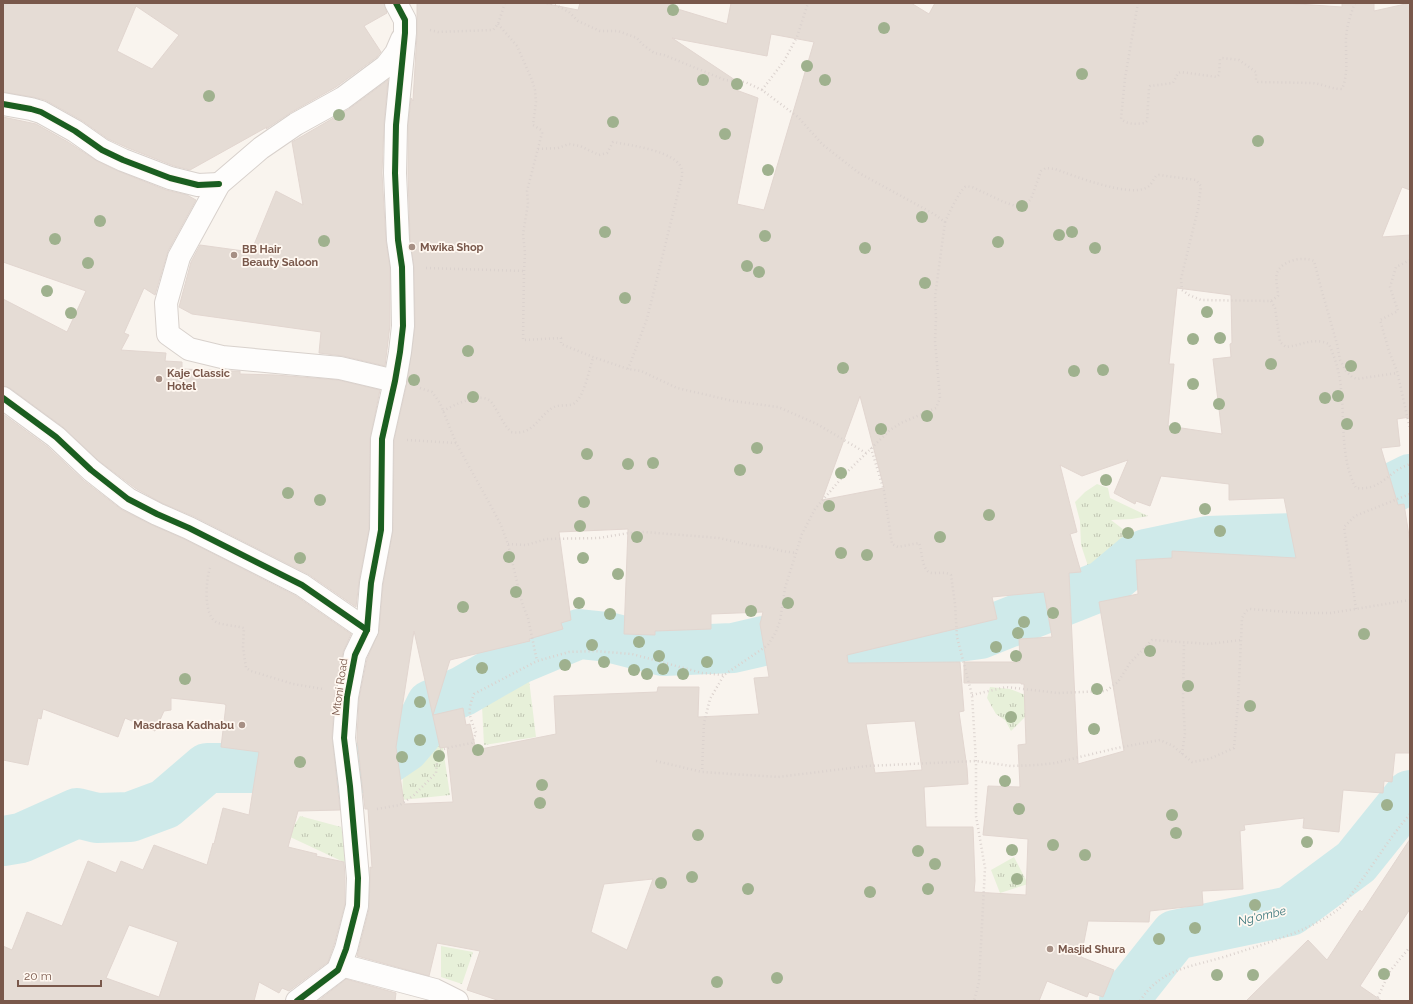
<svg xmlns="http://www.w3.org/2000/svg" width="1413" height="1004" font-family="Raleway,sans-serif">
  <style>
    .grass { fill: url(#grass-tufts) }
    .lines { fill: none; stroke-linecap: round; stroke-linejoin: round }
    .river { stroke: #cfeaea; stroke-width: 50 }
    .building { fill: #e5dcd5; stroke: #e2d6d0; fill-rule: evenodd }
    .street-casing { stroke: #d8d1cc; stroke-width: 24 }
    .path { stroke: #dbd2ce; stroke-width: 2.5; stroke-dasharray: 1 3; stroke-linecap: butt }
    .street { stroke: #fefdfc; stroke-width: 22 }
    .cycleway-casing { stroke: #fff8f1; stroke-width: 8 }
    .cycleway { stroke: #1b5e20; stroke-width: 6 }
    .tree { fill: #9fb18e }
    .poi-dot { fill: #a68f84; stroke: #fff8f1; stroke-width: 1.5 }
    .labels { text-anchor: middle; dominant-baseline: central; stroke-width: 3.5; stroke-linejoin: round; paint-order: stroke }
    .poi-label { font-size: 11px; font-weight: bold; fill: #79584b; stroke: #fff8f1; text-anchor: start }
    .street-label { font-size: 11px; fill: #79584b; stroke: #fff8f1 }
    .water-label { font-size: 12px; font-style: italic; fill: #3e797e; stroke: #fff8f1 }
  </style>
  <defs>
    <pattern id="grass-tufts" width="24" height="20" patternUnits="userSpaceOnUse"><rect width="24" height="20" fill="#e7f0d9"/><path d="M3 7l-1-3M5 7V3M7 7l1-3M15 17l-1-3M17 17v-4M19 17l1-3" fill="none" stroke="#c0c5b2"/></pattern>
  </defs>
  <rect width="100%" height="100%" fill="#f9f4ee"/>
  <g class="grass">
    <path d="M1097 484 1108 488 1110 498 1148 516 1132 519 1111 520 1128 533 1134 551 1088 579 1087 563 1081 545 1080 521 1075 502 1085 492Z"/>
    <path d="M529 680 536 737 484 745 482 706Z"/>
    <path d="M990 687 1010 689 1028 696 1025 717 1011 731 1005 720 996 714 987 698Z"/>
    <path d="M437 708 450 795 402 800 403 770 407 750 425 733Z"/>
    <path d="M300 816 341 827 350 865 288 836Z"/>
    <path d="M1014 857 1028 884 1000 893 991 870Z"/>
    <path d="M441 946 473 952 462 984 441 977Z"/>
  </g>
  <g class="lines">
    <g class="river">
      <path d="M832 639 863 638 914 643 980 634 1104 585 1135 559 1146 554 1208 541 1296 538 1326 531 1380 494 1410 479"/>
      <path d="M3 841 21 838 77 813 97 818 130 817 165 804 207 768H374L405 747 417 733 431 705 463 691 517 660 579 634 608 637 663 651 733 648 763 641"/>
      <path d="M1124 1001 1125 998 1175 935 1290 911 1356 862 1410 795"/>
    </g>
  </g>
  <g class="building">
    <path d="M3 3H384L387 13 364 26 381 52 377 57 336 87 290 113 266 129 267 127 190 170 174 166 128 148 108 139 81 120 45 100 33 97 3 92ZM136 6 179 35 152 69 117 51Z"/>
    <path d="M417 3H543L578 10 580 3H672L671 7 727 24 731 3H911L929 14 935 3H1283L1342 7V3H1374V11L1410 3V190L1402 187 1382 237 1410 235V417L1397 419 1400 446 1381 448 1398 505 1404 504 1410 542V753H1395L1392 782 1384 781 1383 793 1343 790 1339 832 1303 828 1304 818 1244 825 1245 830 1240 831 1243 889 1202 891 1203 905 1150 911 1149 922 1088 921 1081 957 1114 970 1103 997 1089 992 1087 997 1047 981 1039 1001H500L467 990 480 951 437 943 429 976 357 956 369 909 370 878V867L372 868 368 809H365L357 738 359 699 367 659 379 631 383 585 393 530 394 440 407 383 415 327 414 267 410 239 408 173V126L411 98 413 101 417 34ZM771 34 814 42 764 210 737 204 758 98 736 90 738 82 672 38 767 56ZM1177 288 1231 295 1232 343 1230 344 1231 357 1213 359 1222 434 1168 426 1174 364H1169ZM860 396 884 488 822 500ZM1128 460 1114 493 1135 504 1136 501 1150 506 1161 476 1229 484V500L1284 498 1296 558 1172 551V558L1136 560 1138 594 1099 602 1124 751 1078 764 1069 573 1081 572 1070 534 1077 532 1060 465 1082 476ZM628 529 624 634 655 635V631L711 629V614L763 612 760 624 769 677 754 678 759 714 698 717 699 687H658L657 692 554 696 556 734 476 750 470 724 466 725 463 708 433 715 450 660 530 641 529 639 563 629 561 623 571 620 559 532ZM1044 592 1052 637 1019 639 1020 662H964V683H1021V684H1024L1026 744 1018 745 1020 787 988 786 983 835 1028 839 1026 895 974 892 975 881 973 827H926L924 787 968 784 967 768 959 712 964 711 960 662 848 663 847 655 997 619 992 597ZM414 631 440 748 447 747 453 802 404 804 396 747ZM915 721 922 770 875 773 866 724ZM653 879 627 950 591 932 604 884Z"/>
    <path d="M388 80 384 124 382 173 386 241 390 268V325L385 366 343 356 319 353 321 332 192 314 179 307 191 262 200 245 251 252 276 191 303 205 292 142 349 109Z"/>
    <path d="M3 117 36 124 68 142 97 161 118 171 166 190 187 195 196 200 168 251 155 295 144 288 124 333 129 335 121 350 166 353 165 361 182 362V369L233 371H240V374L276 375 338 380 380 390 370 439 369 529 359 581 356 607 308 574 195 517 162 503 135 488 99 461 63 427 10 388 3 386V299L67 332 86 291 3 262Z"/>
    <path d="M3 414 48 447 83 480 122 510 152 525 184 539 296 596 351 634 343 652 335 695 332 737 340 810 298 811 288 847 317 854 316 856 344 862 345 878V904L334 945 328 962 289 991 282 988 279 993 259 982 254 1001H3V946L12 950 27 912 62 926 88 861 116 873 121 861 143 870 154 845 207 865 213 843 214 844 223 808 249 815 259 752 221 747 226 705H225V704L171 698V710L164 711 155 731 125 718 118 737 43 709 41 719 38 718 28 765 3 760ZM129 925 178 942 159 997 106 978Z"/>
    <path d="M1410 839V909L1360 986 1382 1001H1246L1308 940 1327 960 1360 910 1362 912Z"/>
    <path d="M346 979 396 993 395 1001H318Z"/>
  </g>
  <g class="lines">
    <defs>
      <g id="street">
        <path d="M3 104 31 109 41 112 75 131 102 150 123 160 170 178 198 185 219 184"/>
        <path d="M395 381 340 368 222 357 189 349 168 334 166 303 179 257 219 184 261 148 296 124 343 98 386 66 396 53 402 39"/>
        <path d="M3 398 56 437 91 470 128 499 157 514 189 528 302 585 367 630"/>
        <path d="M341 965 435 990 457 1001"/>
        <path d="M297 1001 338 970 346 949 357 906 358 878 350 786 344 738 347 697 355 655 367 630 371 583 381 530 382 439 395 381 400 352 403 326 402 267 398 240 395 173 396 125 405 33V20L396 3"/>
      </g>
    </defs>
    <use href="#street" class="street-casing"/>
    <g class="path">
      <path d="M547 3 556 5 569 12 578 21 600 31H618L637 38 642 44 654 53 664 55 725 80 745 82 762 90 798 117 823 145 859 173 934 214 945 222 935 297 936 318 935 341 940 398 936 408 901 423 890 430 846 473 815 509 802 534 796 553 785 588 780 621 776 632 768 645 724 675 710 699 704 723 702 772"/>
      <path d="M1138 3 1125 78 1121 119C1128 125 1137 124 1145 123L1147 121 1149 88 1150 86 1173 83 1178 73 1181 72 1217 77 1219 75 1220 59 1222 58 1239 60 1256 72V81L1258 82 1312 83C1323 84 1330 89 1342 89 1348 75 1346 61 1346 46 1345 31 1350 16 1355 3"/>
      <path d="M498 24 517 46 532 80 535 90 536 102 533 125 541 130 542 133 527 191 528 204 523 234 525 253 524 271 523 340 561 338V344L593 357 628 369 641 371 677 388 733 401 778 407 817 424 866 453"/>
      <path d="M430 30 438 32 493 30 498 24 505 3"/>
      <path d="M762 90 784 61 797 37 808 3"/>
      <path d="M538 149 558 148 569 144 580 146 599 155 607 153 613 142C628 145 680 151 682 171 683 176 680 184 679 189L647 319 628 369"/>
      <path d="M945 222C948 215 960 190 965 187 968 186 969 187 972 187L1004 202 1021 208 1023 207 1031 199 1041 171 1046 168 1055 169C1074 176 1128 197 1146 188 1151 186 1153 180 1156 176L1159 175 1196 180 1201 186 1198 209 1181 279 1182 290 1189 295 1201 300 1271 301 1278 296C1278 289 1275 280 1277 273 1282 260 1303 256 1314 261L1323 295 1337 344 1340 360 1346 371 1352 377 1357 379 1397 373"/>
      <path d="M1410 260 1396 267 1390 287 1398 311 1380 320 1389 351 1397 371 1410 429"/>
      <path d="M426 268 524 271"/>
      <path d="M1271 301 1275 308 1280 342 1286 347C1303 345 1314 337 1329 344 1335 358 1340 373 1341 389 1345 421 1340 459 1356 488 1375 490 1382 481 1396 471 1400 468 1405 466 1410 464"/>
      <path d="M420 388 432 392 440 403 456 443 486 497 501 525 508 544 522 603 528 618 537 661"/>
      <path d="M443 411C454 405 483 390 492 403 499 413 503 424 511 432 533 436 538 417 552 408 560 403 570 408 576 402 585 393 589 370 593 358"/>
      <path d="M407 440 456 443"/>
      <path d="M871 448 884 491 892 544 898 547 919 543C923 553 921 575 935 573 941 573 946 572 951 575L955 604 957 637 972 695 976 761V816L985 868 979 982 974 1001"/>
      <path d="M508 544 526 545 547 539 599 538 629 533 644 532 719 538 750 545 767 547 782 551 796 553"/>
      <path d="M210 568C206 580 203 614 216 622 221 625 238 626 244 628L243 647 246 668 251 671 293 684 323 689"/>
      <path d="M1356 609 1344 527 1355 516 1410 494"/>
      <path d="M972 695 1006 687 1058 693 1106 691 1118 682 1130 663 1152 640 1209 644 1241 640"/>
      <path d="M1182 754 1185 733 1183 703 1184 643"/>
      <path d="M656 761 702 772 778 777 867 766 976 761 1011 766 1037 765 1055 763 1117 748 1160 740 1173 746 1192 762 1209 759 1234 748 1238 703 1242 618 1246 611 1250 609 1301 613H1331L1410 600"/>
      <path d="M377 809 400 805 414 795 436 773 438 751 451 747 472 743 476 733C469 714 467 712 474 694L537 661 569 652 594 651 632 654 702 673 724 675"/>
      <path d="M1140 1001C1161 968 1192 967 1227 956 1261 945 1307 932 1336 911 1344 906 1350 895 1356 888 1374 864 1390 837 1410 814"/>
      <path d="M1376 1001 1390 971 1410 947"/>
    </g>
    <use href="#street" class="street"/>
    <defs>
      <g id="cycleway">
        <path d="M3 104 31 109 41 112 75 131 102 150 123 160 170 178 198 185 219 184"/>
        <path d="M3 398 56 437 91 470 128 499 157 514 189 528 302 585 367 630"/>
        <path d="M297 1001 338 970 346 949 357 906 358 878 350 786 344 738 347 697 355 655 367 630 371 583 381 530 382 439 395 381 400 352 403 326 402 267 398 240 395 173 396 125 405 33V20L396 3"/>
      </g>
    </defs>
    <use href="#cycleway" class="cycleway-casing"/>
    <use href="#cycleway" class="cycleway"/>
  </g>
  <g class="tree">
    <circle cx="673" cy="10" r="6"/>
    <circle cx="884" cy="28" r="6"/>
    <circle cx="807" cy="66" r="6"/>
    <circle cx="1082" cy="74" r="6"/>
    <circle cx="703" cy="80" r="6"/>
    <circle cx="825" cy="80" r="6"/>
    <circle cx="737" cy="84" r="6"/>
    <circle cx="209" cy="96" r="6"/>
    <circle cx="339" cy="115" r="6"/>
    <circle cx="613" cy="122" r="6"/>
    <circle cx="725" cy="134" r="6"/>
    <circle cx="1258" cy="141" r="6"/>
    <circle cx="768" cy="170" r="6"/>
    <circle cx="1022" cy="206" r="6"/>
    <circle cx="922" cy="217" r="6"/>
    <circle cx="100" cy="221" r="6"/>
    <circle cx="605" cy="232" r="6"/>
    <circle cx="1072" cy="232" r="6"/>
    <circle cx="1059" cy="235" r="6"/>
    <circle cx="765" cy="236" r="6"/>
    <circle cx="55" cy="239" r="6"/>
    <circle cx="324" cy="241" r="6"/>
    <circle cx="998" cy="242" r="6"/>
    <circle cx="865" cy="248" r="6"/>
    <circle cx="1095" cy="248" r="6"/>
    <circle cx="88" cy="263" r="6"/>
    <circle cx="747" cy="266" r="6"/>
    <circle cx="759" cy="272" r="6"/>
    <circle cx="925" cy="283" r="6"/>
    <circle cx="47" cy="291" r="6"/>
    <circle cx="625" cy="298" r="6"/>
    <circle cx="1207" cy="312" r="6"/>
    <circle cx="71" cy="313" r="6"/>
    <circle cx="1220" cy="338" r="6"/>
    <circle cx="1193" cy="339" r="6"/>
    <circle cx="468" cy="351" r="6"/>
    <circle cx="1271" cy="364" r="6"/>
    <circle cx="1351" cy="366" r="6"/>
    <circle cx="843" cy="368" r="6"/>
    <circle cx="1103" cy="370" r="6"/>
    <circle cx="1074" cy="371" r="6"/>
    <circle cx="414" cy="380" r="6"/>
    <circle cx="1193" cy="384" r="6"/>
    <circle cx="1338" cy="396" r="6"/>
    <circle cx="473" cy="397" r="6"/>
    <circle cx="1325" cy="398" r="6"/>
    <circle cx="1219" cy="404" r="6"/>
    <circle cx="927" cy="416" r="6"/>
    <circle cx="1347" cy="424" r="6"/>
    <circle cx="1175" cy="428" r="6"/>
    <circle cx="881" cy="429" r="6"/>
    <circle cx="757" cy="448" r="6"/>
    <circle cx="587" cy="454" r="6"/>
    <circle cx="653" cy="463" r="6"/>
    <circle cx="628" cy="464" r="6"/>
    <circle cx="740" cy="470" r="6"/>
    <circle cx="841" cy="473" r="6"/>
    <circle cx="1106" cy="480" r="6"/>
    <circle cx="288" cy="493" r="6"/>
    <circle cx="320" cy="500" r="6"/>
    <circle cx="584" cy="502" r="6"/>
    <circle cx="829" cy="506" r="6"/>
    <circle cx="1205" cy="509" r="6"/>
    <circle cx="989" cy="515" r="6"/>
    <circle cx="580" cy="526" r="6"/>
    <circle cx="1220" cy="531" r="6"/>
    <circle cx="1128" cy="533" r="6"/>
    <circle cx="637" cy="537" r="6"/>
    <circle cx="940" cy="537" r="6"/>
    <circle cx="841" cy="553" r="6"/>
    <circle cx="867" cy="555" r="6"/>
    <circle cx="509" cy="557" r="6"/>
    <circle cx="300" cy="558" r="6"/>
    <circle cx="583" cy="558" r="6"/>
    <circle cx="618" cy="574" r="6"/>
    <circle cx="516" cy="592" r="6"/>
    <circle cx="579" cy="603" r="6"/>
    <circle cx="788" cy="603" r="6"/>
    <circle cx="463" cy="607" r="6"/>
    <circle cx="751" cy="611" r="6"/>
    <circle cx="1053" cy="613" r="6"/>
    <circle cx="610" cy="614" r="6"/>
    <circle cx="1024" cy="622" r="6"/>
    <circle cx="1018" cy="633" r="6"/>
    <circle cx="1364" cy="634" r="6"/>
    <circle cx="639" cy="642" r="6"/>
    <circle cx="592" cy="645" r="6"/>
    <circle cx="996" cy="647" r="6"/>
    <circle cx="1150" cy="651" r="6"/>
    <circle cx="659" cy="656" r="6"/>
    <circle cx="1016" cy="656" r="6"/>
    <circle cx="604" cy="662" r="6"/>
    <circle cx="707" cy="662" r="6"/>
    <circle cx="565" cy="665" r="6"/>
    <circle cx="482" cy="668" r="6"/>
    <circle cx="663" cy="669" r="6"/>
    <circle cx="634" cy="670" r="6"/>
    <circle cx="647" cy="674" r="6"/>
    <circle cx="683" cy="674" r="6"/>
    <circle cx="185" cy="679" r="6"/>
    <circle cx="1188" cy="686" r="6"/>
    <circle cx="1097" cy="689" r="6"/>
    <circle cx="420" cy="702" r="6"/>
    <circle cx="1250" cy="706" r="6"/>
    <circle cx="1011" cy="717" r="6"/>
    <circle cx="1094" cy="729" r="6"/>
    <circle cx="420" cy="740" r="6"/>
    <circle cx="478" cy="750" r="6"/>
    <circle cx="439" cy="756" r="6"/>
    <circle cx="402" cy="757" r="6"/>
    <circle cx="300" cy="762" r="6"/>
    <circle cx="1005" cy="781" r="6"/>
    <circle cx="542" cy="785" r="6"/>
    <circle cx="540" cy="803" r="6"/>
    <circle cx="1387" cy="805" r="6"/>
    <circle cx="1019" cy="809" r="6"/>
    <circle cx="1172" cy="815" r="6"/>
    <circle cx="1176" cy="833" r="6"/>
    <circle cx="698" cy="835" r="6"/>
    <circle cx="1307" cy="842" r="6"/>
    <circle cx="1053" cy="845" r="6"/>
    <circle cx="1012" cy="850" r="6"/>
    <circle cx="918" cy="851" r="6"/>
    <circle cx="1085" cy="855" r="6"/>
    <circle cx="935" cy="864" r="6"/>
    <circle cx="692" cy="877" r="6"/>
    <circle cx="1017" cy="879" r="6"/>
    <circle cx="661" cy="883" r="6"/>
    <circle cx="748" cy="889" r="6"/>
    <circle cx="928" cy="889" r="6"/>
    <circle cx="870" cy="892" r="6"/>
    <circle cx="1255" cy="905" r="6"/>
    <circle cx="1195" cy="928" r="6"/>
    <circle cx="1159" cy="939" r="6"/>
    <circle cx="1384" cy="974" r="6"/>
    <circle cx="1217" cy="975" r="6"/>
    <circle cx="1253" cy="975" r="6"/>
    <circle cx="777" cy="978" r="6"/>
    <circle cx="717" cy="982" r="6"/>
  </g>
  <g class="poi-dot">
    <circle cx="412" cy="247" r="4"/>
    <circle cx="234" cy="255" r="4"/>
    <circle cx="159" cy="379" r="4"/>
    <circle cx="242" cy="725" r="4"/>
    <circle cx="1050" cy="949" r="4"/>
  </g>
  <g class="labels">
    <g class="poi-label">
      <text x="420" y="247">Mwika Shop</text>
      <text x="242" y="249">BB Hair<tspan x="242" dy="13">Beauty Saloon</tspan></text>
      <text x="167" y="373">Kaje Classic<tspan x="167" dy="13">Hotel</tspan></text>
      <text x="234" y="725" text-anchor="end">Masdrasa Kadhabu</text>
      <text x="1058" y="949">Masjid Shura</text>
    </g>
    <g class="street-label">
      <text transform="translate(340 687) rotate(-82)">Mtoni Road</text>
    </g>
    <g class="water-label">
      <text transform="translate(1262 916) rotate(-13)">Ng'ombe</text>
    </g>
  </g>
  <rect width="1413" height="1004" fill="none" stroke="#79584b" stroke-width="8"/>
  <path d="M18 980v6h83v-6" fill="none" stroke="#79584b" stroke-width="2"/>
  <text x="24" y="980" font-size="12" fill="#79584b" stroke="#fff8f1" stroke-width="3" paint-order="stroke">20 m</text>
</svg>
